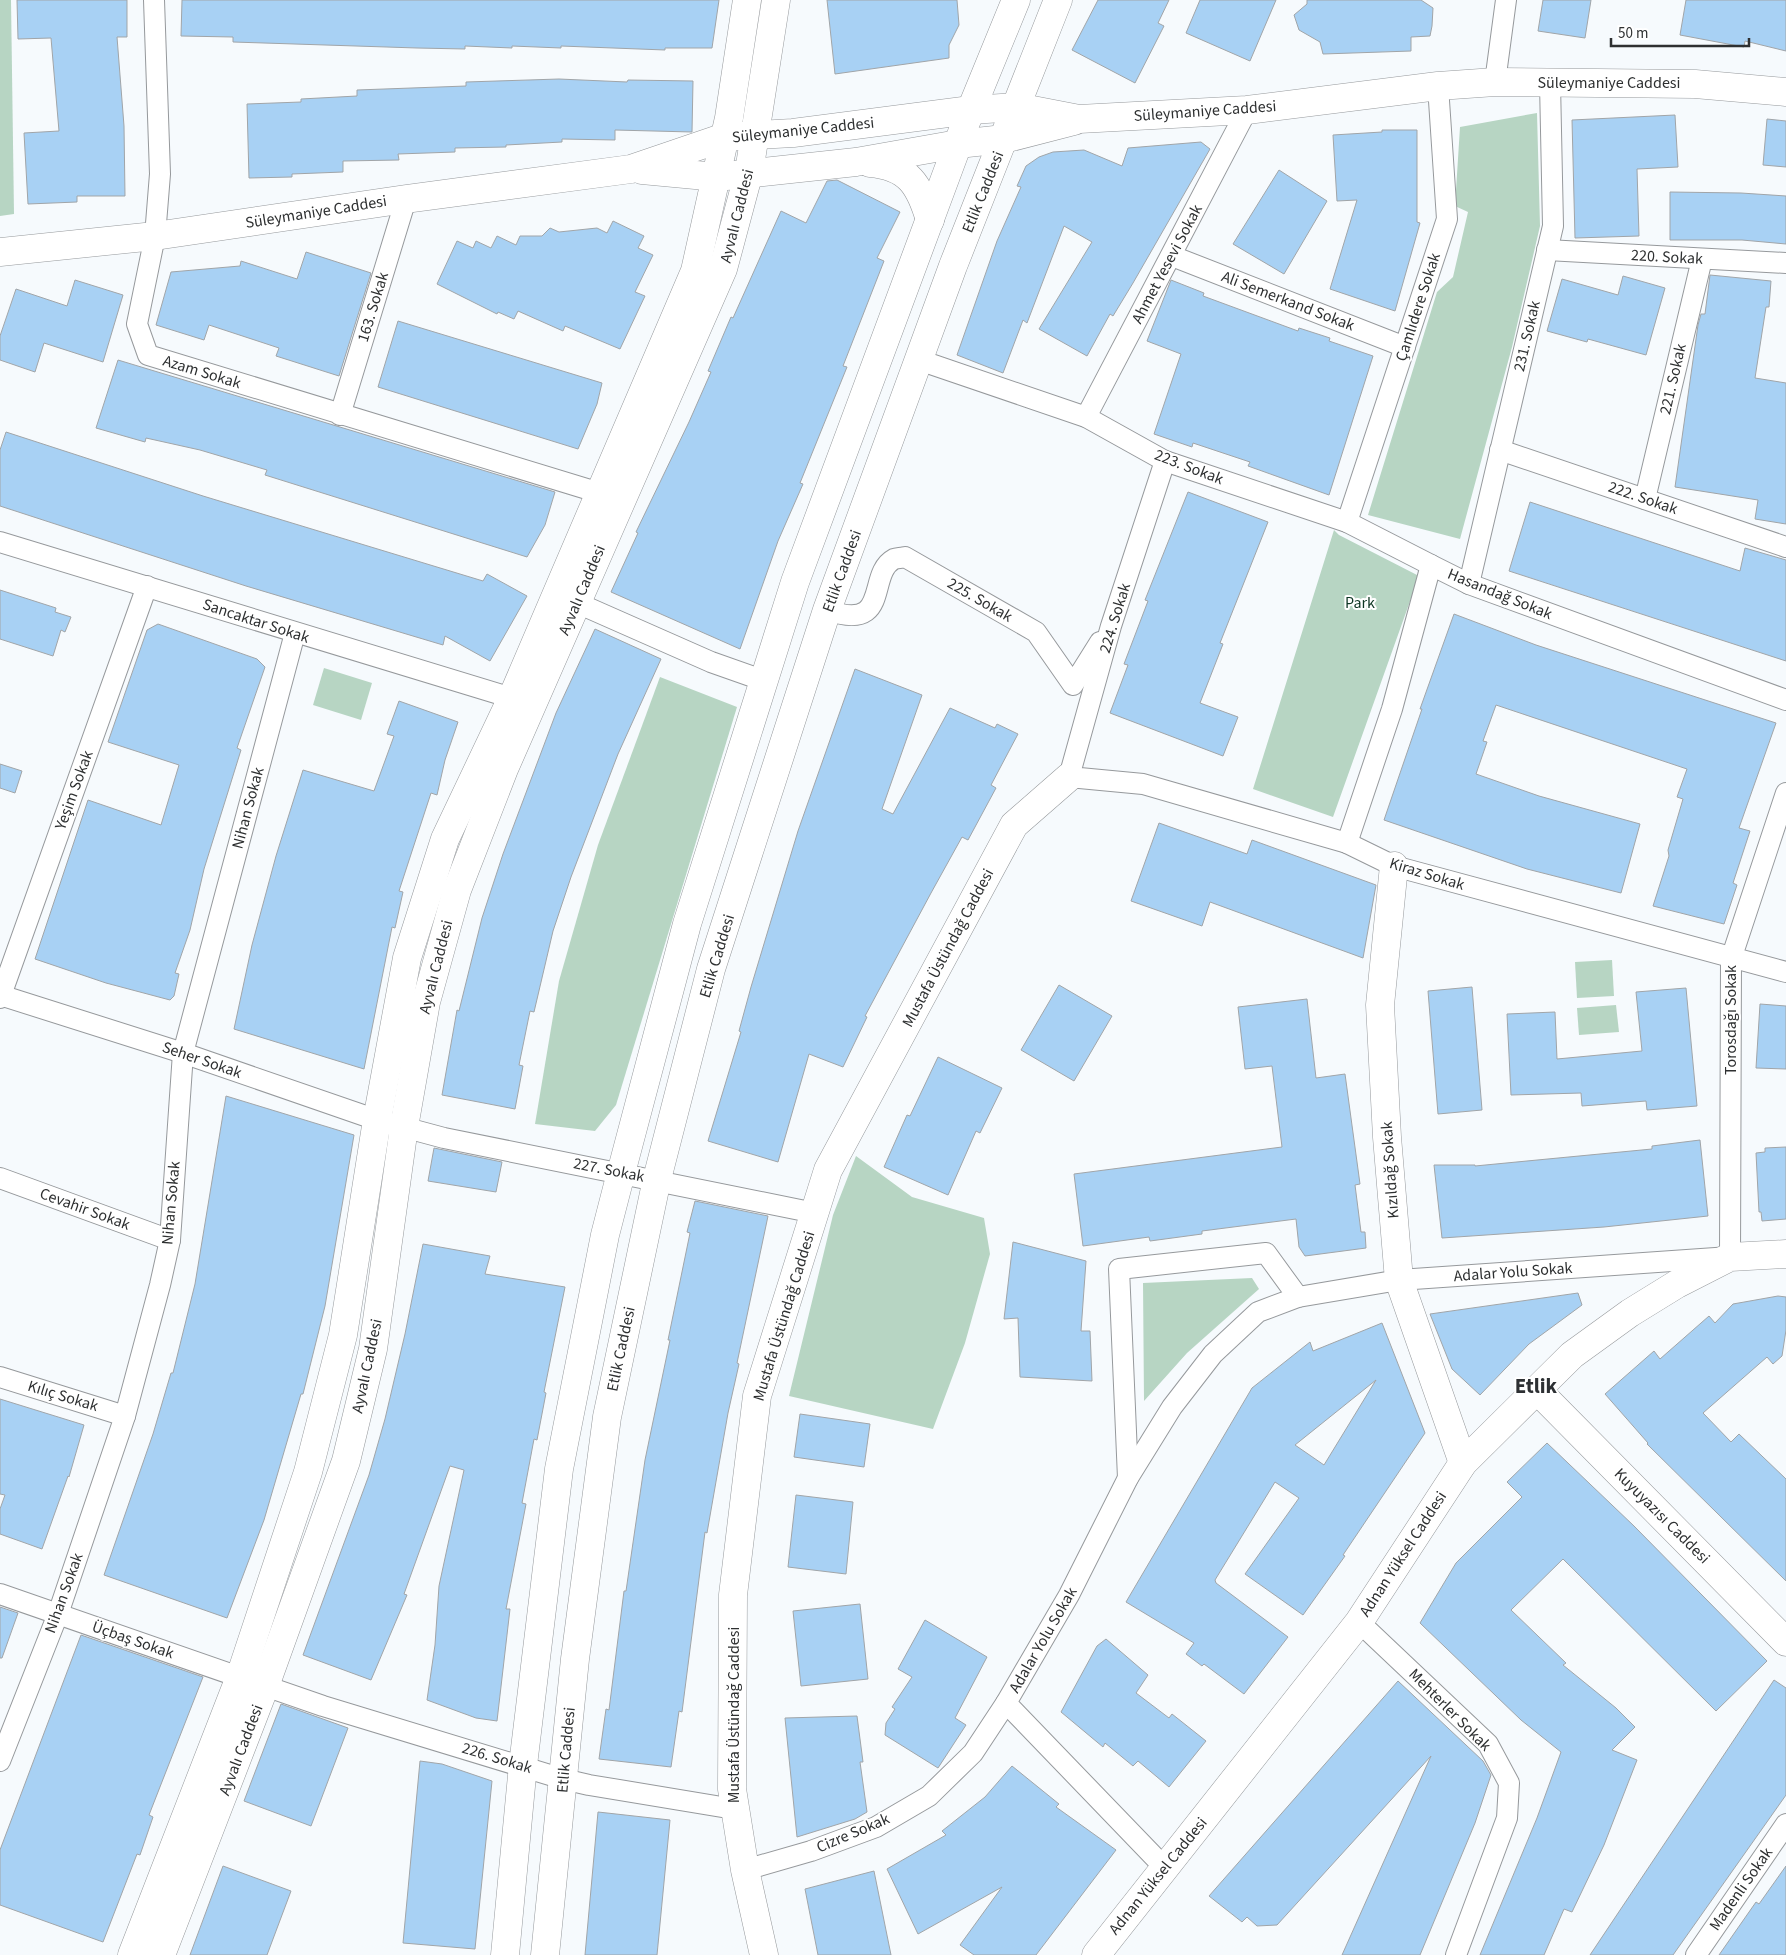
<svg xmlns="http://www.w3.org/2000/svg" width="1786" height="1955" font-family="'Source Sans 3',sans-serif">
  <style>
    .green { fill: #b7d5c3 }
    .building { fill: #a8d1f4; stroke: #a1a5a8; fill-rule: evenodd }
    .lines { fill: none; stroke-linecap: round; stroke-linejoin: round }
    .street-casing { stroke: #96999c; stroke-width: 22 }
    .secondary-casing { stroke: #96999c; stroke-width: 29 }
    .primary-casing { stroke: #96999c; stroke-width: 29 }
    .street { stroke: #fff; stroke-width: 20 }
    .secondary { stroke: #fff; stroke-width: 28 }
    .primary { stroke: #fff; stroke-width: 28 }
    .labels { text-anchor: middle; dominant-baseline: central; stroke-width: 4; stroke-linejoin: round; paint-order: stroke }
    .street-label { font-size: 16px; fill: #2e3031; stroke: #fff }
    .park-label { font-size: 16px; fill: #0c3522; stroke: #fff }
    .district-label { font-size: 21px; font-weight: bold; fill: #2d3033; stroke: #fff }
  </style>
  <rect width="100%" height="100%" fill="#f6fafd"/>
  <g class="green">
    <path d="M0 0H11L14 214 0 216Z"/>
    <path d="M1537 113 1540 226 1512 347 1460 539 1368 515 1437 292 1453 277 1468 212 1455 206 1460 127Z"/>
    <path d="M1334 530 1339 535 1419 576 1333 817 1253 789Z"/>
    <path d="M324 668 372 683 361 720 313 705Z"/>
    <path d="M660 677 737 707 616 1105 595 1131 535 1124 559 981 598 845Z"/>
    <path d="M1612 960 1614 996 1577 998 1575 962Z"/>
    <path d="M1616 1005 1619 1032 1579 1035 1577 1008Z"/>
    <path d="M856 1156 912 1197 984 1218 990 1254 965 1343 933 1429 789 1396 833 1215Z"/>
    <path d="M1252 1278 1259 1289 1187 1353 1144 1401 1143 1283Z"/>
  </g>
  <g class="building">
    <path d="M17 0H127V37H117L124 126 125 196H77V202L28 204 24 133 59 131 51 38 18 39Z"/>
    <path d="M182 0H719L712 48H665V50L561 46V48L512 46V48L465 46V49L417 48 233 42V37L181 36Z"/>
    <path d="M827 0H957L959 25 949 45V58L835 74Z"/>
    <path d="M1098 0H1169L1158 23 1164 26 1135 83 1072 50Z"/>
    <path d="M1200 0H1276L1250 61 1186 33Z"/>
    <path d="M1307 0H1421L1433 8 1432 26 1430 36 1411 37V51L1323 54 1320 42 1299 30 1294 15 1307 4Z"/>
    <path d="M1543 0H1591L1585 38 1538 31Z"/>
    <path d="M1686 0H1786V51L1745 41 1744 47 1680 35Z"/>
    <path d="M559 79 627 82 628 80 693 81 692 132 615 130V140L562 139V142L506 145V147L455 148V152L398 154 399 160 343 161V172L292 174V177L249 178 247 104 301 102V99L357 96V90L466 86V82Z"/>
    <path d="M1675 115 1678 167 1637 169 1639 236 1575 238 1572 120Z"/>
    <path d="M1767 119 1786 121V167L1763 165Z"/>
    <path d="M1382 130H1417V222L1420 223 1395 311 1330 289 1357 200 1337 201 1333 135 1382 132Z"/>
    <path d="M1201 142 1210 149 1133 283 1113 316 1110 314 1087 356 1039 329 1092 242 1064 226 1027 323 1023 320 1003 373 957 355 997 241 1021 187 1017 186 1026 166 1039 157 1053 152 1084 150 1122 166 1128 148Z"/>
    <path d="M1279 170 1327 201 1284 274 1233 244Z"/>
    <path d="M837 180 900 212 877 258 884 261 843 366 847 367 800 483 803 484 778 541 740 649 611 592 638 533 636 532 689 422 711 372 708 371 731 317 733 318 781 211 806 223 827 181Z"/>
    <path d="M1670 192 1741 193 1786 196V244L1742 240H1670Z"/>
    <path d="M613 221 644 236 638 248 653 255 635 292 645 296 620 349 565 326 563 331 518 311 514 319 498 312 497 314 437 284 457 241 473 248 476 241 491 248 497 236 516 245 520 236H542L550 228 559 232 597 228 607 233Z"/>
    <path d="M306 252 371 273 339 376 276 356 279 348 209 325 204 340 156 325 171 272 240 266 241 261 297 279Z"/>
    <path d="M1710 275 1771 281 1769 307H1766L1755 378 1786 383V524L1755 519 1758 500 1675 487 1698 325 1701 314H1705Z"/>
    <path d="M1623 276 1665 288 1646 355 1588 339 1587 342 1547 331 1562 279 1618 295Z"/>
    <path d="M75 280 123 295 103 362 44 343 35 372 0 360V336L16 289 67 306Z"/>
    <path d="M1171 280 1204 293 1203 296 1298 331 1299 328 1330 338 1329 341 1373 356 1329 495 1248 466 1250 462 1193 443 1192 447 1154 434 1181 354 1147 341Z"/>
    <path d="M398 321 602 383 597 404 578 449 378 387Z"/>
    <path d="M118 360 555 492 545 525 527 557 265 475 267 470 200 450 146 438 145 442 96 428Z"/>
    <path d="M6 432 203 496 483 581 487 574 527 596 490 661 445 636 443 645 246 586 0 506V450Z"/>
    <path d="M1188 492 1268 522 1220 643 1223 644 1200 703 1238 717 1223 756 1110 713 1128 665 1124 664 1148 601 1145 600Z"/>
    <path d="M1530 502 1740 571 1745 548 1786 560V661L1509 571Z"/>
    <path d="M0 590 56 608 55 612 71 617 65 632 61 630 53 656 0 639Z"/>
    <path d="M1454 614 1536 645 1776 723 1739 828 1750 831 1733 883 1737 885 1724 924 1653 906 1669 856 1668 850 1683 799 1677 797 1687 769 1496 705 1483 741 1487 742 1476 774 1539 796 1640 824 1621 893 1527 869 1384 820 1422 709H1420Z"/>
    <path d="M158 624 257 659 265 667 237 748 241 750 204 869 190 930 175 973 179 974 174 996 170 1000 106 983 35 959 88 800 161 825 179 765 108 742 147 630Z"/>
    <path d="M595 629 661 659 618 754 571 877 553 931 534 1012 530 1011 519 1065 523 1066 515 1109 442 1095 457 1010 459 1011 482 918 503 854 556 713Z"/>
    <path d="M855 669 922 695 882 809 893 814 950 708 995 728 997 724 1018 734 991 785 996 788 968 840 962 837 931 893 865 1016 867 1017 843 1067 809 1054 778 1162 708 1141 741 1032 739 1031 751 987 798 831Z"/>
    <path d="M399 701 458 722 445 760 437 795 431 793 399 891 403 892 395 928 392 927 364 1069 234 1029 252 945 276 856 303 770 374 791 394 736 387 734Z"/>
    <path d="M0 764 22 771 15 793 0 788Z"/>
    <path d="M1159 823 1247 854 1252 840 1376 885 1363 958 1210 902 1202 926 1131 901Z"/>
    <path d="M1059 985 1112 1016 1074 1081 1021 1050Z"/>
    <path d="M1472 987 1482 1110 1438 1114 1428 991Z"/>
    <path d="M1686 988 1697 1106 1647 1110 1646 1101 1582 1106 1581 1093 1511 1095 1507 1014 1555 1012 1557 1059 1642 1051 1636 992Z"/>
    <path d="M1307 999 1316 1078 1345 1074 1360 1184 1355 1185 1361 1232H1365L1366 1248 1305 1256 1299 1247 1296 1219 1202 1231V1234L1150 1241 1149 1237 1083 1246 1074 1174 1282 1147 1272 1066 1245 1069 1238 1007Z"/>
    <path d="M1760 1004 1786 1006V1069L1756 1068Z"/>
    <path d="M938 1057 1002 1088 980 1133 976 1131 948 1195 884 1167 907 1115 910 1116Z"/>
    <path d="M226 1096 354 1135 325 1306 303 1394H301L264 1520 227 1618 104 1575 153 1434 171 1373H173L195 1284Z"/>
    <path d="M1700 1140 1708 1216 1604 1227 1442 1238 1434 1165H1475V1166L1652 1149V1146Z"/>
    <path d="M1786 1147V1219L1762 1221 1761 1212H1759L1756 1153 1765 1152V1148Z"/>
    <path d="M434 1148 502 1162 496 1192 428 1181Z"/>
    <path d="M695 1201 768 1216 737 1363 739 1364 728 1413 707 1533 705 1532 682 1712 679 1711 671 1767 599 1759 606 1709 609 1710 624 1591H626L645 1460 670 1340H668L690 1233 687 1232Z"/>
    <path d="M1013 1242 1086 1261 1081 1331H1090L1092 1381 1020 1377 1018 1318 1004 1319Z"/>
    <path d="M423 1244 490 1256 485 1274 565 1287 544 1392 546 1393 537 1440 534 1439 522 1503 526 1504 506 1609H510L497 1721 476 1718 427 1700 435 1645 439 1586 464 1470 450 1466 404 1594 407 1595 371 1680 303 1655 369 1475 385 1419 405 1334Z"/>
    <path d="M1578 1293 1582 1305 1529 1344 1480 1395 1452 1369 1430 1314Z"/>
    <path d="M1778 1296 1786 1297V1330L1782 1356 1773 1364 1767 1357 1703 1413 1731 1442 1739 1434 1786 1479V1581L1647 1444 1648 1443 1605 1394 1654 1351 1660 1359 1709 1316 1715 1323 1733 1304Z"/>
    <path d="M1382 1323 1425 1433 1343 1555 1345 1556 1303 1615 1245 1574 1299 1498 1275 1482 1215 1580 1216 1583 1288 1637 1244 1694 1204 1664 1202 1666 1186 1654 1194 1643 1126 1602 1252 1388 1310 1342 1313 1351ZM1376 1380 1324 1465 1295 1445Z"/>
    <path d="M0 1399 84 1425 69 1477 68 1476 42 1549 0 1534V1509L5 1495 0 1494Z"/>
    <path d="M800 1414 870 1424 864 1467 794 1457Z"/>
    <path d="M1547 1443 1634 1526 1767 1661 1716 1711 1563 1559 1511 1610 1566 1663 1563 1665 1616 1708 1635 1727 1612 1750 1637 1760 1604 1845 1572 1912 1564 1909 1544 1955H1480L1537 1818 1561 1752 1521 1720 1420 1623 1456 1563 1522 1497 1507 1482Z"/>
    <path d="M796 1495 853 1502 846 1574 788 1567Z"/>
    <path d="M860 1604 868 1679 801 1686 793 1611Z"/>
    <path d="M0 1607 18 1613 2 1658H0Z"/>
    <path d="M925 1620 987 1657 955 1718 966 1725 938 1768 885 1735 886 1723 895 1709 892 1707 912 1677 898 1669Z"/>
    <path d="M81 1635 203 1677 149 1815 153 1817 140 1855 137 1854 103 1942 0 1905V1850Z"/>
    <path d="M1106 1639 1148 1675 1136 1693 1169 1718 1172 1714 1206 1741 1169 1787 1138 1761 1133 1766 1105 1743 1103 1747 1061 1712 1097 1646Z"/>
    <path d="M1774 1680 1786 1688V1795L1673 1955H1590Z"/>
    <path d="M1398 1681 1483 1761 1491 1775 1475 1823 1420 1955H1342L1431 1756 1277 1925 1257 1926 1247 1917 1242 1922 1209 1896Z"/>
    <path d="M281 1704 348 1728 311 1826 244 1801Z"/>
    <path d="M857 1716 863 1762H860L867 1812 855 1819 797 1837 785 1718Z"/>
    <path d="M420 1761 442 1764 492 1781 475 1949 403 1943Z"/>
    <path d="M1012 1766 1059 1804 1056 1807 1116 1850 1036 1955H974L960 1945 1002 1887 918 1934 887 1869 946 1835 942 1831 985 1797Z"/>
    <path d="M598 1812 670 1820 657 1955H585Z"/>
    <path d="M223 1866 291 1891 267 1955H190Z"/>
    <path d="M1786 1866V1955H1719L1756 1902 1759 1904Z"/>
    <path d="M874 1871 891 1955H818L805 1889Z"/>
  </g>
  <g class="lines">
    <defs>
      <g id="street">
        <path d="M154 0 160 174 155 236 137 324 148 355 600 493"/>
        <path d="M1495 82 1506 0"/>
        <path d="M1547 250 1786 263"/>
        <path d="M1172 256 1405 347"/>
        <path d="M919 360 1086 417 1165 461 1347 522 1431 565"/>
        <path d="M340 415 406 199"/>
        <path d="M1086 417 1247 110"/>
        <path d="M1500 450 1786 547"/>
        <path d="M1165 461 1111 626 1069 777 1143 784 1347 843 1394 866 1786 972"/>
        <path d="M1645 499 1702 259"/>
        <path d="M1347 522 1447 219 1438 86"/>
        <path d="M0 542 512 698"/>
        <path d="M1469 584 1553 226 1550 83"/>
        <path d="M575 602 711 662 765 681"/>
        <path d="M827 610C892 633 866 574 894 559 897 558 902 558 905 557L1036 632 1073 685 1100 642"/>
        <path d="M1347 843 1392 709 1431 565 1469 584 1786 700"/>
        <path d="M0 995 183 1053 377 1120 444 1138 815 1213"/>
        <path d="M0 998 147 586"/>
        <path d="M0 1178 170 1240"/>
        <path d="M0 1377 125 1416"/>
        <path d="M1128 1478 1119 1269 1266 1253 1298 1297"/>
        <path d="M0 1594 323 1706 563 1779 589 1785 734 1809"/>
        <path d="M1359 1622 1488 1744 1509 1783 1507 1818 1456 1955"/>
        <path d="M0 1761 58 1614 125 1416 160 1285 170 1240 183 1053 295 633"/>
        <path d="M1165 1868 1006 1703 1069 1595 1128 1478 1172 1407 1213 1354 1258 1312 1298 1297 1399 1280 1730 1257 1731 959 1786 793"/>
        <path d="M745 1870 811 1851 876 1827 929 1796 973 1753 1006 1703"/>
        <path d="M1696 1955 1786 1824"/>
      </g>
      <g id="secondary">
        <path d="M870 163C909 166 920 186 930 220"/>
        <path d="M642 170 717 177 856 162 958 144 1004 139 1074 121"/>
        <path d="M0 252 155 236 406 199 631 169 725 137 793 133 971 110 1017 107 1079 119 1247 110 1438 86 1495 82 1695 84 1786 92"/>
        <path d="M1394 866 1380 1005 1387 1137 1399 1280 1463 1463"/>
        <path d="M1537 1390 1786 1642"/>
        <path d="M132 1955 240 1677 308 1472 343 1335 377 1120 407 958 445 839 512 698 695 271 729 118 747 0"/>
        <path d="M161 1955 265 1686 346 1461 373 1349 404 1127 426 1002 457 890 504 769 723 269 749 172 776 0"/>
        <path d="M764 1955 745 1870 732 1789 733 1595 757 1396 828 1170 1014 825 1069 777"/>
        <path d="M1096 1955 1359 1622 1463 1463 1572 1355 1630 1313 1677 1284 1730 1257 1786 1254"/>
      </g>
      <g id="primary">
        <path d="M505 1955 523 1765 559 1469 605 1235 621 1173 687 924 795 582 966 122 1016 0"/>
        <path d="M545 1955 575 1659 607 1417 657 1179 711 969 827 610 953 266 1058 0"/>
      </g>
    </defs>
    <use href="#street" class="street-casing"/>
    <use href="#secondary" class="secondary-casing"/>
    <use href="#primary" class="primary-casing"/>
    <use href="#street" class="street"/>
    <use href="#secondary" class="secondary"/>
    <use href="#primary" class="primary"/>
  </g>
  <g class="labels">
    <g class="street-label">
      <text x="1609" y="83">Süleymaniye Caddesi</text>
      <text transform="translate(1205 111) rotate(-4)">Süleymaniye Caddesi</text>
      <text transform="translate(803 130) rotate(-6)">Süleymaniye Caddesi</text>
      <text transform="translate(983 192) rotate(-68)">Etlik Caddesi</text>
      <text transform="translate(316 212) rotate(-9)">Süleymaniye Caddesi</text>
      <text transform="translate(737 216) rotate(-76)">Ayvalı Caddesi</text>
      <text transform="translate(1667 257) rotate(3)">220. Sokak</text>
      <text transform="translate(1167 264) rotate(-62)">Ahmet Yesevi Sokak</text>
      <text transform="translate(1288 301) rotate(21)">Ali Semerkand Sokak</text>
      <text transform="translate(373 307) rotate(-73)">163. Sokak</text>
      <text transform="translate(1418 307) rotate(-72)">Çamlıdere Sokak</text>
      <text transform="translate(1527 336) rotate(-77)">231. Sokak</text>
      <text transform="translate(202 372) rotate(17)">Azam Sokak</text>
      <text transform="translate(1673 379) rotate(-77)">221. Sokak</text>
      <text transform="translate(1189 467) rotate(21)">223. Sokak</text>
      <text transform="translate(1643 498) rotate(19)">222. Sokak</text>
      <text transform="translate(842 571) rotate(-70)">Etlik Caddesi</text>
      <text transform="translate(582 590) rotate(-67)">Ayvalı Caddesi</text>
      <text transform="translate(1500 594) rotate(22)">Hasandağ Sokak</text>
      <text transform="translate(980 600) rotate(30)">225. Sokak</text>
      <text transform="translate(1115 618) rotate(-73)">224. Sokak</text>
      <text transform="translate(256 621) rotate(18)">Sancaktar Sokak</text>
      <text transform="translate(74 790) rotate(-70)">Yeşim Sokak</text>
      <text transform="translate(248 808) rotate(-75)">Nihan Sokak</text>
      <text transform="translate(1427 874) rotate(17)">Kiraz Sokak</text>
      <text transform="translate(948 948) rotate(-62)">Mustafa Üstündağ Caddesi</text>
      <text transform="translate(717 956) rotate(-73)">Etlik Caddesi</text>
      <text transform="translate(436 967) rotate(-76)">Ayvalı Caddesi</text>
      <text transform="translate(1731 1020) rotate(-90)">Torosdağı Sokak</text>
      <text transform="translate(202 1060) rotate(19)">Seher Sokak</text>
      <text transform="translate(609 1170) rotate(11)">227. Sokak</text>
      <text transform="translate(1390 1170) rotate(-94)">Kızıldağ Sokak</text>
      <text transform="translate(171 1203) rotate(-85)">Nihan Sokak</text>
      <text transform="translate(85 1209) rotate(20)">Cevahir Sokak</text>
      <text transform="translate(1513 1272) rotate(-4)">Adalar Yolu Sokak</text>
      <text transform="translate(784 1316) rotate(-73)">Mustafa Üstündağ Caddesi</text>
      <text transform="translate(621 1349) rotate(-78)">Etlik Caddesi</text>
      <text transform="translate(367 1366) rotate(-78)">Ayvalı Caddesi</text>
      <text transform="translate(63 1396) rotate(17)">Kılıç Sokak</text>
      <text transform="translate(1662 1516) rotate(45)">Kuyuyazısı Caddesi</text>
      <text transform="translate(1403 1554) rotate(-57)">Adnan Yüksel Caddesi</text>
      <text transform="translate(64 1593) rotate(-70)">Nihan Sokak</text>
      <text transform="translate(133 1640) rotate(19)">Üçbaş Sokak</text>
      <text transform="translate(1043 1640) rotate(-60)">Adalar Yolu Sokak</text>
      <text transform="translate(1450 1710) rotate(45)">Mehterler Sokak</text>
      <text transform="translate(734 1715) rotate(-90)">Mustafa Üstündağ Caddesi</text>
      <text transform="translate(241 1750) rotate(-69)">Ayvalı Caddesi</text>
      <text transform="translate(566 1750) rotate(-85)">Etlik Caddesi</text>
      <text transform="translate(497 1758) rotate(17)">226. Sokak</text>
      <text transform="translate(853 1833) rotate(-23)">Cizre Sokak</text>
      <text transform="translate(1158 1876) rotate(-51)">Adnan Yüksel Caddesi</text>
      <text transform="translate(1741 1889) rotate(-55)">Madenli Sokak</text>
    </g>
    <g class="park-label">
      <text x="1360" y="603">Park</text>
    </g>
    <g class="district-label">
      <text x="1536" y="1386">Etlik</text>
    </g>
  </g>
  <path d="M1611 38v8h138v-8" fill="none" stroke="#2e3031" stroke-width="2.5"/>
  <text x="1618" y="38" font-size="15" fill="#2e3031" stroke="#ffffff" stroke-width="4" paint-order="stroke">50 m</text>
</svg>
